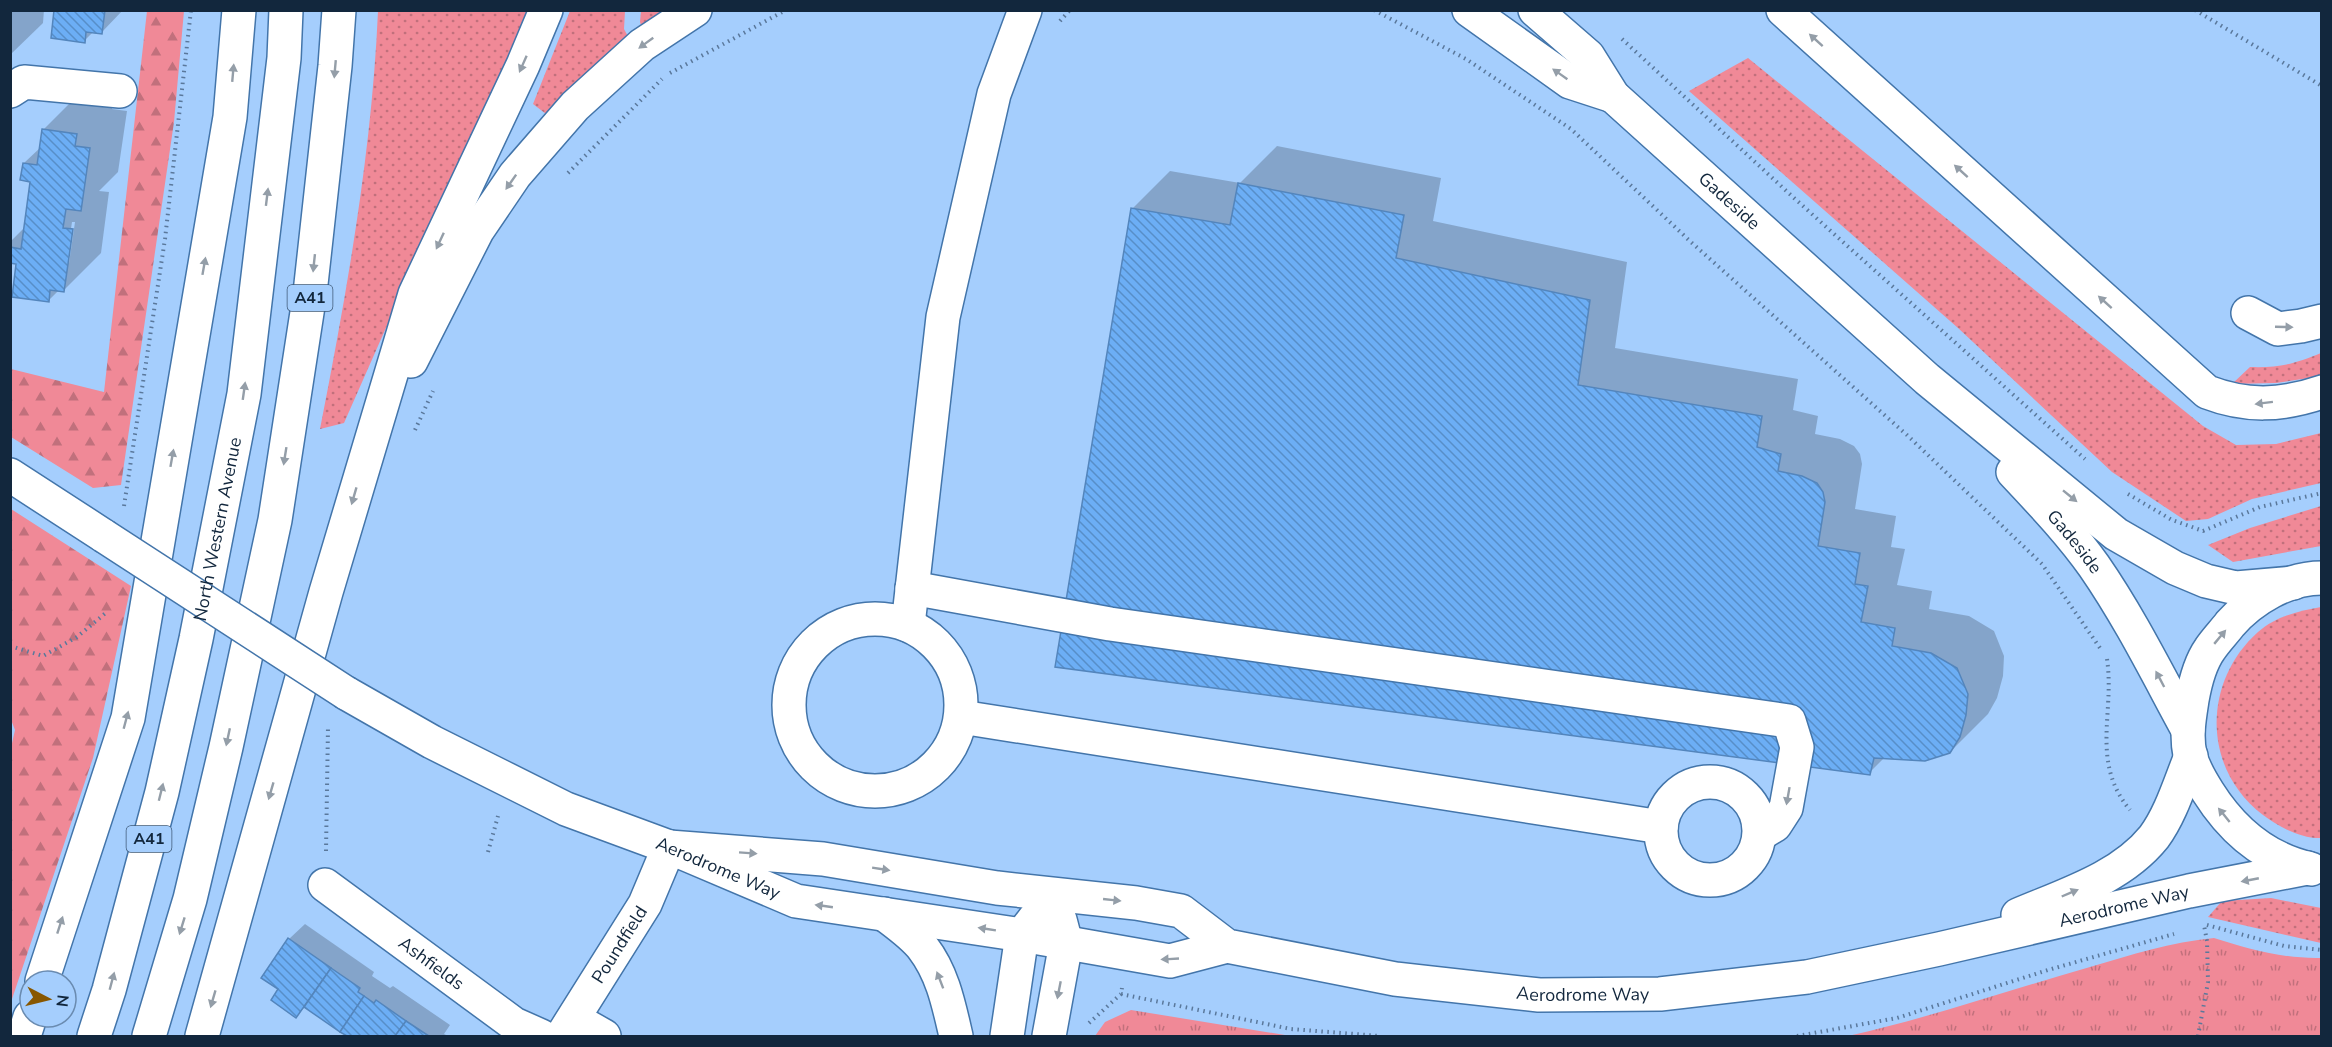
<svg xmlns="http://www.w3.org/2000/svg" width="2332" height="1047" font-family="'Nunito Sans',sans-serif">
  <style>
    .grass { fill: url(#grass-dots) }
    .forest { fill: url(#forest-firs) }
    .park { fill: url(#park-tufts) }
    .shadow { fill: #0003; fill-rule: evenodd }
    .building { fill: url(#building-back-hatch); stroke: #5385bc; stroke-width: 1.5 }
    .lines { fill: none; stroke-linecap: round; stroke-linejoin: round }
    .minor-casing { stroke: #4375aa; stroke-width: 36 }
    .highway-casing { stroke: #4375aa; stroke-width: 36 }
    .path { stroke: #5a789b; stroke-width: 4; stroke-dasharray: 1.5 4.5; stroke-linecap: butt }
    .minor { stroke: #fff; stroke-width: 33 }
    .highway { stroke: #fff; stroke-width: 33 }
    .minor-bridge-casing { stroke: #4375aa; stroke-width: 36; stroke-linecap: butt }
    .minor-bridge { stroke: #fff; stroke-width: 33 }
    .oneway { fill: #949ea8 }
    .labels { text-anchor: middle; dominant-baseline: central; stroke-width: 6; stroke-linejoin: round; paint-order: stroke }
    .shield { fill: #a5cefd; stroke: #3e5977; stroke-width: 1.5 }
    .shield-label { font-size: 16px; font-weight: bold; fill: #12273d }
    .street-label { font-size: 18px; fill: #12273d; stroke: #a5cefd }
  </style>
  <defs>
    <pattern id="grass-dots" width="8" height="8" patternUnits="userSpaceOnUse" patternTransform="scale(1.5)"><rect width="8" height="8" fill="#f08997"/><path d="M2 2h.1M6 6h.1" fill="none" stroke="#c1707c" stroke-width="1.8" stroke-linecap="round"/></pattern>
    <pattern id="forest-firs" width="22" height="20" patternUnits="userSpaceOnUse" patternTransform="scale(1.5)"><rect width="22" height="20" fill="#f08997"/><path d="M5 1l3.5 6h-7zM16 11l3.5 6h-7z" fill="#c1707c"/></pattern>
    <pattern id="park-tufts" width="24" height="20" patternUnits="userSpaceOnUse" patternTransform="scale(1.5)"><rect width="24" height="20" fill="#f08997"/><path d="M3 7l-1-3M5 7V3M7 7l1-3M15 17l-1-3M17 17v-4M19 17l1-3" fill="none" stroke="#c1707c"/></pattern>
    <pattern id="building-back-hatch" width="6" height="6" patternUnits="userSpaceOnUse" patternTransform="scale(1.5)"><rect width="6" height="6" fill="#6caef5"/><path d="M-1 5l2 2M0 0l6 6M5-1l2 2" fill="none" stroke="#578ec8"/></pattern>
  </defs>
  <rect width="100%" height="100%" fill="#a5cefd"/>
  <g class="grass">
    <path d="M378 11H532L404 287 344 423 320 429C347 291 372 151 378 11Z"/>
    <path d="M570 11H625L624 29 631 42 550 117 533 104Z"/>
    <path d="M641 11H677L643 31 640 22Z"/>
    <path d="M1748 58 2203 426 2236 445 2276 444 2321 433V483L2252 499 2208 519 2186 521 2112 472 1958 328 1689 91Z"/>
    <path d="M2321 353V376L2276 383 2232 384 2250 367C2278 368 2295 364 2321 353Z"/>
    <path d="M2321 506V546L2233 562 2208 545 2250 528Z"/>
    <path d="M2321 607 2322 838C2301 839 2279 827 2263 815 2202 769 2202 682 2258 632 2276 616 2299 611 2321 607Z"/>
    <path d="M2271 898 2321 908V943L2208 917 2222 901Z"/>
  </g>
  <g class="forest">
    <path d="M147 11H184L174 122 121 485 93 488 11 437V369L104 392Z"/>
    <path d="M11 509 131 586 93 758 11 1002 10 752 15 730 10 717Z"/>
  </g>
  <g class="park">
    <path d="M2214 938C2248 949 2285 959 2321 958V1036H1848C1929 1018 2009 990 2090 967 2131 955 2171 942 2214 938Z"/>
    <path d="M1131 1010 1291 1036H1095L1105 1022Z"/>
  </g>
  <g class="shadow">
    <path d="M10 10H44L43 23 10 55Z"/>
    <path d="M56 10H123L102 32 94 31 84 41Z"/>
    <path d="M81 92 114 97 112 109 127 111 118 172 99 191 109 192 101 253 63 291 59 290 48 301 18 263 10 261V242L25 227 32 180 24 163 41 147 43 130ZM72 222H75L69 263H66Z"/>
    <path d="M1277 146 1441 178 1433 221 1627 262 1615 348 1798 379 1793 410 1818 416 1815 434 1840 439 1854 446 1860 454 1862 464 1855 509 1896 516 1891 547 1905 549 1897 585 1932 591 1929 609 1969 616 1994 631 2004 656 2003 676 1997 698 1988 714 1950 752 1885 757 1869 773 1132 209 1170 171 1240 183Z"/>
    <path d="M305 924 374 972 372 976 390 988 393 986 450 1025 444 1034 448 1036H350L306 1006 296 1016 280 989 289 939Z"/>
  </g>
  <g class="building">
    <path d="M54 10H105L102 34 86 32 85 43 51 38Z"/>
    <path d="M42 129 77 134 75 146 90 148 81 211 66 209 63 228 73 229 64 292 50 290 49 302 12 297 16 264 10 263V247L21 249 30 182 20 180 23 163 37 165Z"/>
    <path d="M1238 183 1404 215 1396 258 1590 300 1578 385 1762 416 1757 447 1781 454 1778 471 1802 476 1817 483 1823 492 1825 502 1818 546 1860 553 1855 584 1868 586 1861 622 1895 628 1892 646 1931 653 1957 668 1968 694 1966 715 1960 737 1950 753 1925 761 1874 758 1870 775 1055 667 1131 208 1230 225Z"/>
    <path d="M288 938 331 968 296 1018 271 1000 278 989 261 978Z"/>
    <path d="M331 968 360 988 358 992 364 996 340 1032 304 1007Z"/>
    <path d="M364 996 374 1003 376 1000 406 1021 395 1036H347L340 1032Z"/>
    <path d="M406 1021 429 1036H395Z"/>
  </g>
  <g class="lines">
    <defs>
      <g id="minor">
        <path d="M1469 10 1570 82 1613 96"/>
        <path id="s1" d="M1535 10 1588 56 1613 96 1927 379 2116 534 2175 568 2206 581 2236 588 2293 583"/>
        <path d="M1783 10 2207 392C2246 407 2281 406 2322 392"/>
        <path d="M10 91 24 82 120 91"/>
        <path d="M2248 313 2278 329 2301 326 2322 321"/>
        <path id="s2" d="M2013 472C2041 502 2070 532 2094 566 2130 618 2158 675 2188 730"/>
        <path d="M10 475 104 536"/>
        <path d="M912 588 1110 624 1789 721 1797 747 1786 808 1775 825 1760 834"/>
        <circle cx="875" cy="705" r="86"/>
        <path d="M908 625 943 317 994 94 1025 10"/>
        <path id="s3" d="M346 693 432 742 566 809 669 847 796 901 1022 935 1170 961 1227 946"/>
        <path d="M961 717 1661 827"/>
        <circle cx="1710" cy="831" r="49"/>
        <path id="s4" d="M669 847 823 859 997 888 1136 903 1181 911 1227 946 1395 979 1539 995 1660 994 1807 977 1939 949 2189 891 2307 868"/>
        <path d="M2311 869C2265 859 2232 830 2208 792 2201 781 2193 767 2190 755 2186 736 2189 719 2192 700 2195 683 2200 663 2210 649 2216 640 2224 632 2230 624 2252 599 2287 578 2322 578"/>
        <path id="s5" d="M325 885 514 1024 541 1036"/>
        <path d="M884 914C897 924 913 935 923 948 943 974 949 1006 956 1036"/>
        <path d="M2018 915C2065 895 2121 878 2154 837 2171 814 2180 783 2191 756"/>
        <path d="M574 1019 604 1036"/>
        <path id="s6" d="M562 1036 645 904 669 847"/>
        <path d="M1007 1036 1022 935 1035 918"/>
        <path d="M1049 1036 1066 943 1060 920"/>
      </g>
      <g id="highway">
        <path d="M411 361 477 231 515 175 575 106 642 45 695 10"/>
        <path d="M42 981 128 718 230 117 239 10"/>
        <path d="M24 1036 30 1017"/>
        <path id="s7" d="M94 1036 109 990 162 792 196 639 244 394 284 58 286 10"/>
        <path d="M149 1036 190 899 226 747 275 520 310 293 335 66 339 10"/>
        <path d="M202 1036 326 592 415 294 523 65 546 10"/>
      </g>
    </defs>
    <use href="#minor" class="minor-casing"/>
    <use href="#highway" class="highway-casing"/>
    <g class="path">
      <path d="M1374 10 1466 59 1571 129 1692 243 1907 435 2042 564 2100 648"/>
      <path d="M2195 10 2322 86"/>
      <path d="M1060 21 1070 10"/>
      <path d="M1622 39 1794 198 2085 459"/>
      <path d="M670 73 786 10"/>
      <path d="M568 173 662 79"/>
      <path d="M415 430 433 391"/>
      <path d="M2128 494 2172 520 2203 531 2260 507 2322 493"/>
      <path d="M124 506 165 239 191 10"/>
      <path d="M10 646 43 656 77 637 108 611"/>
      <path d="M2107 659C2115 713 2090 762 2130 810"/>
      <path d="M326 851 328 727"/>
      <path d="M488 852 498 816"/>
      <path d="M2207 925 2284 946 2322 950"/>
      <path d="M1121 994 1291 1029 1380 1036"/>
      <path d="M1089 1023 1121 994 1122 988"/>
      <path d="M1797 1036 1897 1018 2048 970 2174 934"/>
      <path d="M2198 1036 2208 982 2207 941 2204 925"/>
    </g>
    <use href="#minor" class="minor"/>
    <use href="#highway" class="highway"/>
    <defs>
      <path id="minor-bridge" d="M104 536 346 693"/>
    </defs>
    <use href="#minor-bridge" class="minor-bridge-casing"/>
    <use href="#minor-bridge" class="minor-bridge"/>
  </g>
  <defs><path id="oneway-solid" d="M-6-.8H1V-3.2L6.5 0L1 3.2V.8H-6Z" transform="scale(1.5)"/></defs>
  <g class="oneway">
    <use href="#oneway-solid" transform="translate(1816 40) rotate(-138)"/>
    <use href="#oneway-solid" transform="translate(646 43) rotate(144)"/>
    <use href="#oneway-solid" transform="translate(523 64) rotate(114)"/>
    <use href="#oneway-solid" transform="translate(335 69) rotate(95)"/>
    <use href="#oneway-solid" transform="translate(233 73) rotate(-85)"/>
    <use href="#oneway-solid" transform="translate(1560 74) rotate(-145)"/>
    <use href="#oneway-solid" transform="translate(1961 171) rotate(-138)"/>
    <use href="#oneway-solid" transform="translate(511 182) rotate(125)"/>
    <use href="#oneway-solid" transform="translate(267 197) rotate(-83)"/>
    <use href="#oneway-solid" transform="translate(440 241) rotate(115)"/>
    <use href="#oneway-solid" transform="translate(314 263) rotate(96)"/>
    <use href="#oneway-solid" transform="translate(204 266) rotate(-80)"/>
    <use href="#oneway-solid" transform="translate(2105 302) rotate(-138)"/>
    <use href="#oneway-solid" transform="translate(2284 327) rotate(2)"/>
    <use href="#oneway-solid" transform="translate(244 391) rotate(-82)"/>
    <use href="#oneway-solid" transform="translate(2264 403) rotate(173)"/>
    <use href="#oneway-solid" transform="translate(285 456) rotate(99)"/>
    <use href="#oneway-solid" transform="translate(172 458) rotate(-80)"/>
    <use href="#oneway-solid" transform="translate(354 496) rotate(106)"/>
    <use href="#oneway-solid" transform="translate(2070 496) rotate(39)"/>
    <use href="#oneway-solid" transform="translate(2220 637) rotate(-50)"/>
    <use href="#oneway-solid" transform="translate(2160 679) rotate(-118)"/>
    <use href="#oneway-solid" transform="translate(126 720) rotate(-75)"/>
    <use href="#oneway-solid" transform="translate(228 737) rotate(102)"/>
    <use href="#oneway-solid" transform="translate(271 791) rotate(106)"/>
    <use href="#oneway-solid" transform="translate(161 792) rotate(-76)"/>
    <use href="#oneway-solid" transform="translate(1788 796) rotate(100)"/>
    <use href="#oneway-solid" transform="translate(2224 815) rotate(-129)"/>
    <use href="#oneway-solid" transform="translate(748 853) rotate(4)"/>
    <use href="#oneway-solid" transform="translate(881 869) rotate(9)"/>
    <use href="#oneway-solid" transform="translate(2250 880) rotate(169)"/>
    <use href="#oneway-solid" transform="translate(2070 893) rotate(-23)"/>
    <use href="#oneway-solid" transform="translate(1112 900) rotate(6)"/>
    <use href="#oneway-solid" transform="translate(824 906) rotate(-172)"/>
    <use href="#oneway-solid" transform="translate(60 925) rotate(-72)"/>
    <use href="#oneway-solid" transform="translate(182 926) rotate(107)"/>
    <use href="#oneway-solid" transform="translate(987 929) rotate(-171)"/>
    <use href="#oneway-solid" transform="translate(1170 959) rotate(177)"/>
    <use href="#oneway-solid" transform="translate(940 980) rotate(-111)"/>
    <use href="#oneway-solid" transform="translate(112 981) rotate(-75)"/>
    <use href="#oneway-solid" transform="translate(1059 990) rotate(101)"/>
    <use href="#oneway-solid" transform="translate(213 999) rotate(106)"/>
  </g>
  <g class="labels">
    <g class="shield">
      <rect x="287.5" y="285" width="45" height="26" rx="4.5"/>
      <rect x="126.5" y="826" width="45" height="26" rx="4.5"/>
    </g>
    <g class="shield-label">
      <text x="310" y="298">A41</text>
      <text x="149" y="839">A41</text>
    </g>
    <g class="street-label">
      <text stroke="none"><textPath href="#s1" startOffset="274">Gadeside</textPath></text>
      <text stroke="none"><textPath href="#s7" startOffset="522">North Western Avenue</textPath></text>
      <text stroke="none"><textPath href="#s2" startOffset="93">Gadeside</textPath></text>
      <text stroke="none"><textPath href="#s3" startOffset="412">Aerodrome Way</textPath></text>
      <text stroke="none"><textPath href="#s4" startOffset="1484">Aerodrome Way</textPath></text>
      <text stroke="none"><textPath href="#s6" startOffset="108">Poundfield</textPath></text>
      <text stroke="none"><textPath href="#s5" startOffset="132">Ashfields</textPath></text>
      <text stroke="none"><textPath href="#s4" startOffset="934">Aerodrome Way</textPath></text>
    </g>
  </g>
  <rect width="2332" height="1047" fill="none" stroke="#12273d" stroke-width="24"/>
  <g transform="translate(48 999) rotate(97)"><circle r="28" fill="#a5cefd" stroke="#6a8bb0" stroke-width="1.5"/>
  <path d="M0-4.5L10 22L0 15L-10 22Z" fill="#885700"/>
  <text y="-9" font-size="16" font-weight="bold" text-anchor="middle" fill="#12273d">N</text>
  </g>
</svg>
